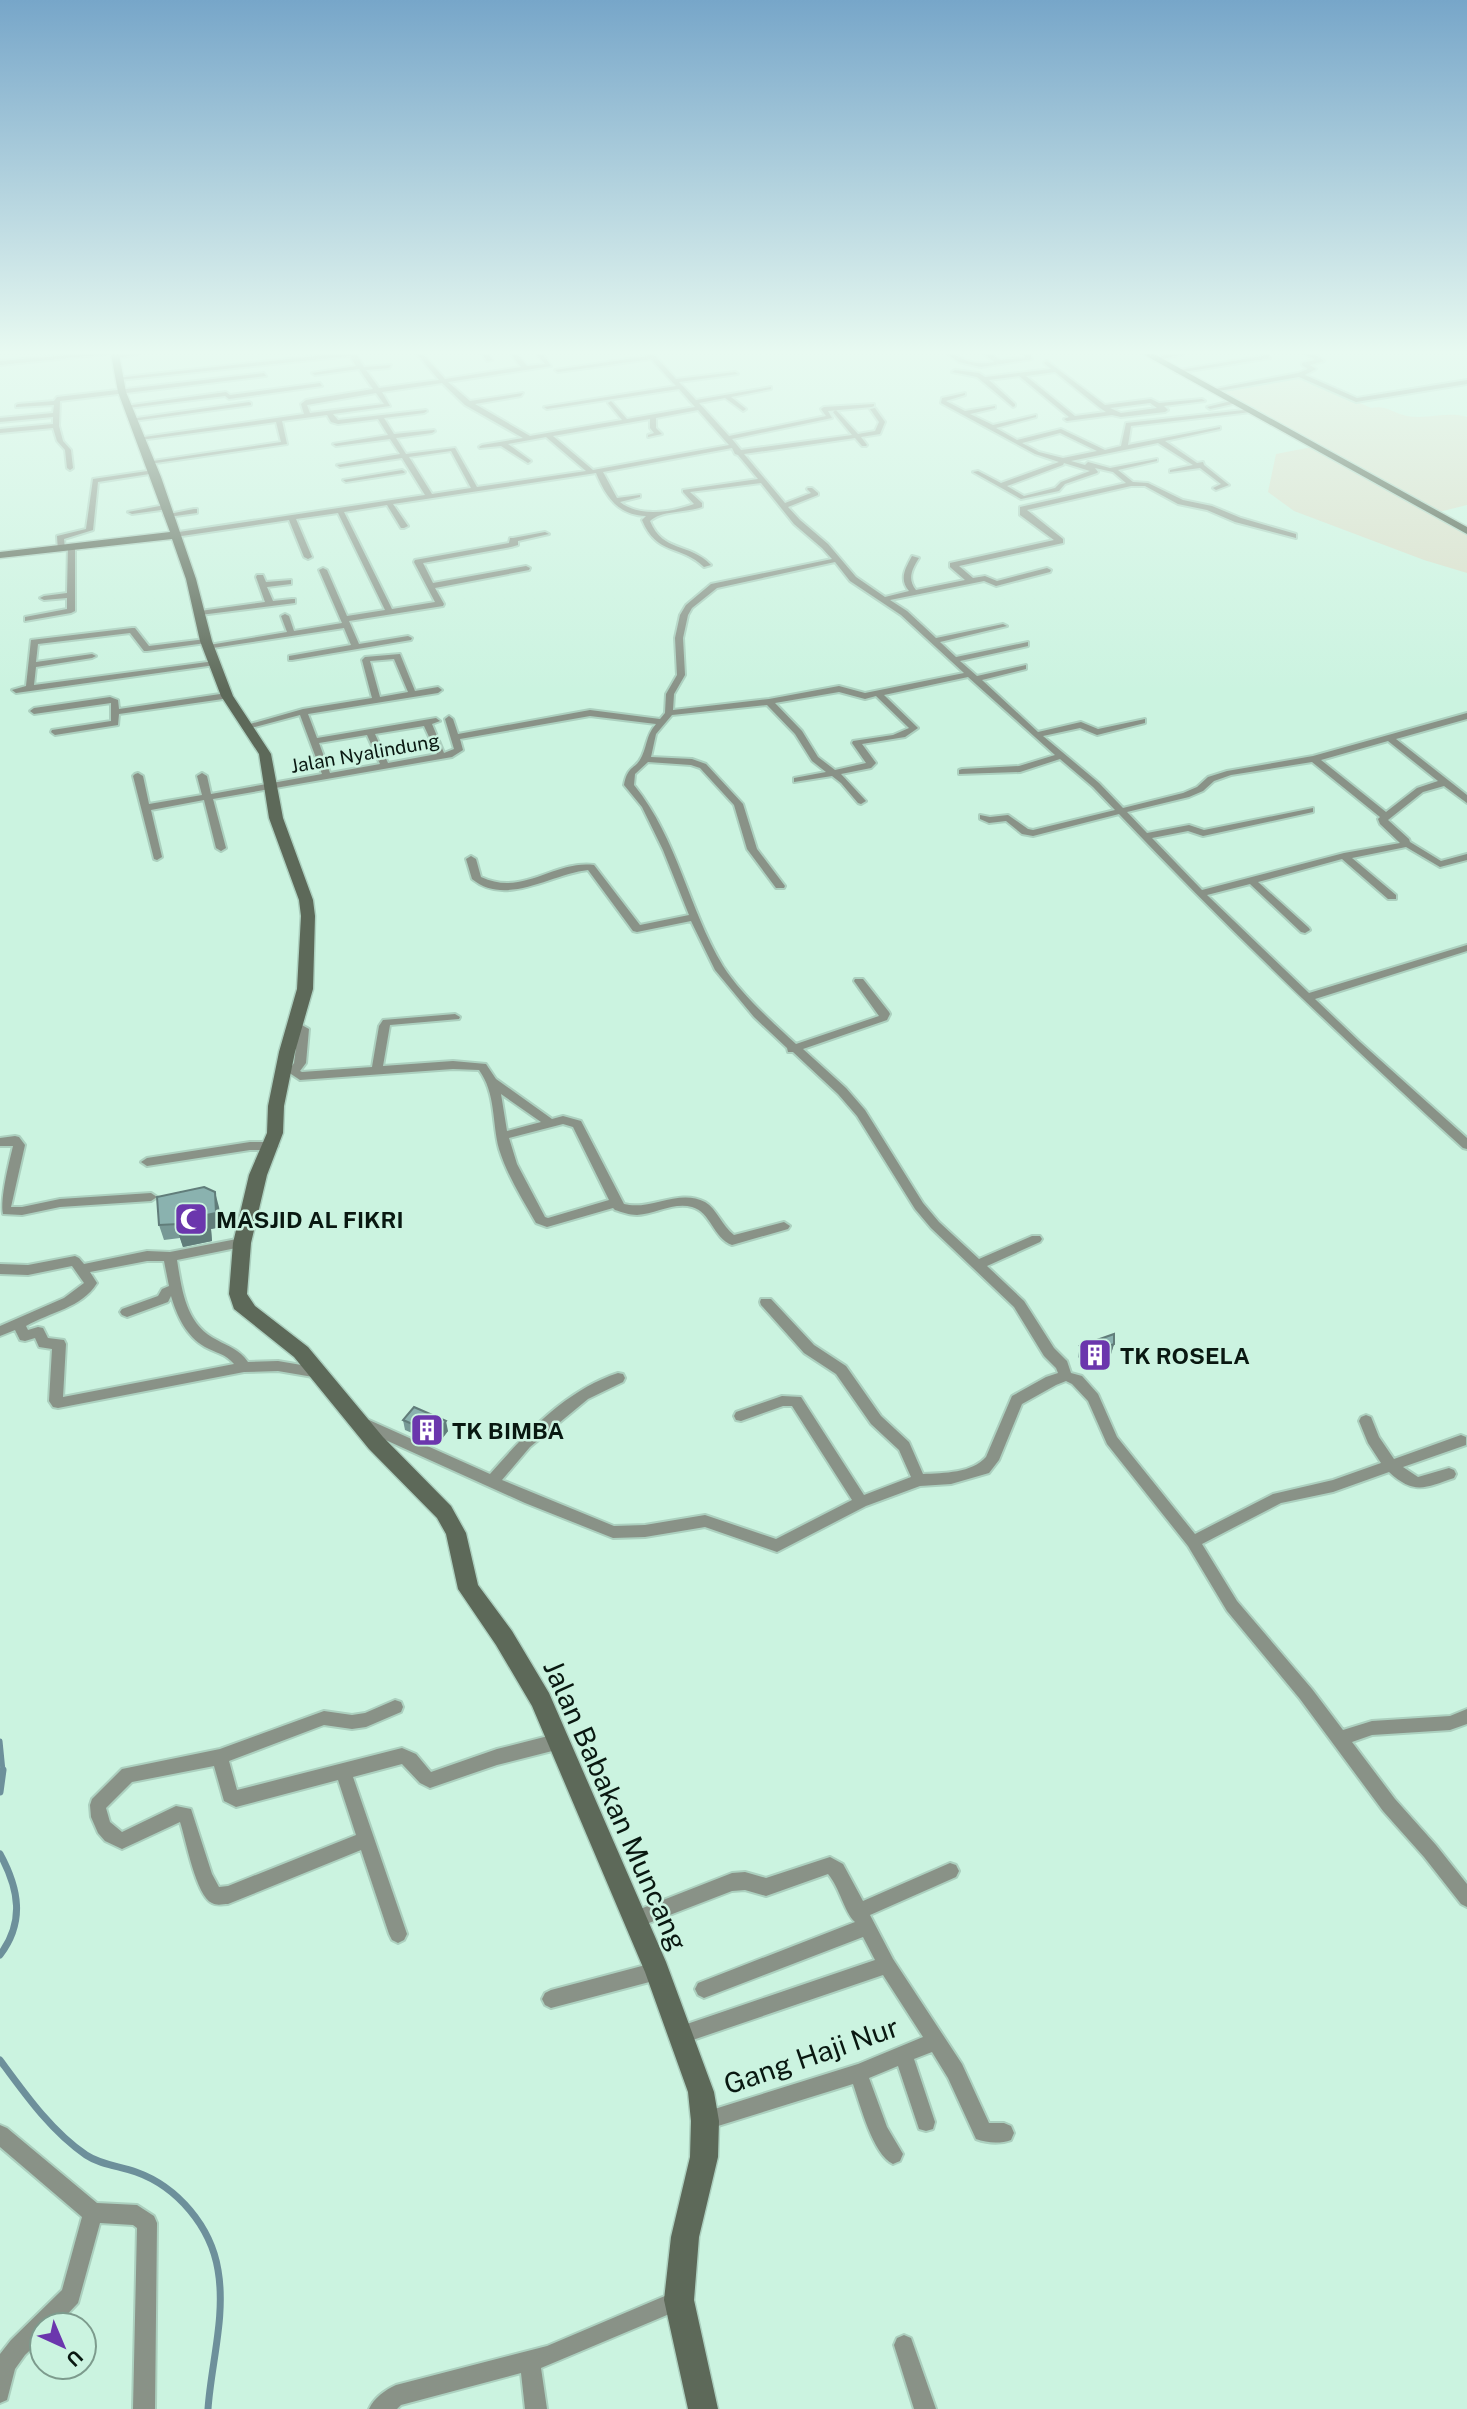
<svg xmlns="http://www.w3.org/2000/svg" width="1467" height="2409" font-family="'Public Sans',sans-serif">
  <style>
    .green { fill: #dadcc7 }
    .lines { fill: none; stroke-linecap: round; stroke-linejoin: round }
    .stream-far1 { stroke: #6d909b; stroke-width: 5 }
    .stream { stroke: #6d909b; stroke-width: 7 }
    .street-casing { stroke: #acd0bf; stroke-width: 4 }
    .secondary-casing { stroke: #acd0bf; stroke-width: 3 }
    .primary-casing { stroke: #acd0bf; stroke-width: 3 }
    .street { fill: #899287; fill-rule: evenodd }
    .secondary { fill: #5d6959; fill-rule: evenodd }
    .primary { fill: #3e4c39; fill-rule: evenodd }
    .wall { fill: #779996 }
    .shaded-wall { fill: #617d7a }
    .building { fill: #8ab2af; stroke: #617d7a; stroke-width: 2 }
    .labels { text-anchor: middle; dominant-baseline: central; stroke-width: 5; stroke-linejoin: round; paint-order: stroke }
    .far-street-label { font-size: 19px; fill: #091811; stroke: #cbf3e0 }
    .poi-label { font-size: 23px; font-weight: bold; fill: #091811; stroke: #cbf3e0; text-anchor: start }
    .near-street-label { font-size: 28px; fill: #091811; stroke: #cbf3e0 }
  </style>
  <rect width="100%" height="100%" fill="#cbf3e0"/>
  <path class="green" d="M1300 376 1371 408C1387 405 1392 413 1407 416 1428 420 1447 411 1467 417V505L1431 514 1467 534V573L1424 560 1294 511 1268 492 1276 454 1317 446 1217 390Z"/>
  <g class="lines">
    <path class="stream-far1" d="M0 1741 3 1771"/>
    <g class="stream">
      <path d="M0 1792 3 1770"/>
      <path d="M0 1854C19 1889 25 1922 0 1955"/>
      <path d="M0 2060C25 2094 51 2131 86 2155 101 2165 119 2166 136 2172 178 2187 211 2227 218 2270 226 2316 211 2364 208 2409"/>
    </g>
    <defs>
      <g id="street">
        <path d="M81 354H106L0 365V361Z"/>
        <path d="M122 354H137L115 359 112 357Z"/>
        <path d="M334 354H356L364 367 391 365 389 368 366 370 379 388 439 380 417 354H423L445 379 521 367 511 354H517L527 366 545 364 537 354H543L551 366 448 382 470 401 523 393 521 396 475 404 530 436 622 420 608 403 611 401 627 419 695 407 679 389 547 409 544 407 676 386 651 359 558 372 555 370 648 356 646 354 655 356 676 379 735 372 738 374 679 382 696 400 771 387V389L731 397 745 408 746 409 743 411 725 398 699 403 729 436 826 416 821 409 824 407 874 404V406L872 407 828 411 832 418 732 439 741 450 852 435 833 412 836 410 858 434 875 431 879 422 870 409 875 408 885 422 880 434 861 437 867 445 866 446H862L855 438 744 454 785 503 811 493 807 489 808 488H812L818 493V495L788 507 800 520 828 544 856 577 885 597 909 591C899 579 905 569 912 556L919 558C912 569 907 579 916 590L965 580 950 567V563L1054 540 1020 515V507L1126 483 1113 472 1095 468 1098 472 1097 473 1065 484 1059 491 1021 499 973 472 978 471 1001 483 1059 462 1035 454 941 403 942 398 965 393V395L946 401 965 411 995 406V408L970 414 993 425 1036 415V417L996 428 1017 440 1061 429 1105 450 1121 446 1126 423 1253 409V411L1251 412 1131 426 1128 445 1220 427V429L1165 441 1197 463 1203 462 1204 465 1229 485 1216 490 1213 488 1221 484 1200 468 1170 472V470L1193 465 1158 443 1071 461 1085 465 1088 462 1110 468 1157 459V461L1118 470 1133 482 1148 483 1183 500 1212 506 1241 518 1296 534V538L1235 522 1207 510 1178 504 1145 486H1131L1027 510 1063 539V543L959 566 973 578 985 576 997 581 1047 568 1051 570 1050 572 996 586 984 581 890 600 907 611 936 638 1003 624 1007 626 940 642 956 657 1028 642V646L960 661 977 676 1026 665V669L982 680 1038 732 1081 722 1098 729 1145 719V723L1097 735 1080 728 1043 736 1099 783 1123 808 1183 793 1197 787 1208 777 1227 771 1313 756 1467 713V719L1396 739 1467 795V803L1444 786 1423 792 1388 820 1409 839 1410 842 1441 861 1467 854V860L1440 867 1406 847 1352 858 1396 895V899H1388L1342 859 1258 882 1309 928 1310 930 1305 933 1301 932 1250 884 1207 895 1309 993 1467 945V951L1315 999 1360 1042 1467 1138V1149L1463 1148C1344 1040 1229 930 1119 814L1033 836 1022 834 1006 821 989 823 980 819V815L990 817 1008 815 1028 829 1033 830 1115 810 1093 787 1060 759 1020 772 959 774V770L962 769 1019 766 1055 755 968 677 884 695 918 728 905 737 862 744 876 763 871 768 841 774 866 801 861 804 858 803 841 783 832 776 794 782V778L826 772 812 761 795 734 767 705 672 715 656 734 651 757 692 759 706 764 743 804 757 849 785 886 784 888H776L747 849 734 805 700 768 691 765 648 762 635 774 634 785C678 839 688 908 723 966 741 994 772 1022 796 1044L879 1016 854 981 855 979H863L889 1012 890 1014 887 1020 803 1049 846 1088 865 1110 923 1203 939 1222 979 1259 1032 1236H1040L1042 1239 1040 1242 987 1266 1024 1301 1054 1348 1067 1361 1071 1373 1082 1376 1098 1394 1117 1437 1195 1534 1273 1494 1333 1480 1381 1463 1368 1443 1359 1421 1361 1417 1366 1415 1371 1417 1379 1437 1394 1459 1461 1435 1466 1437V1445L1403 1467 1418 1477 1449 1468 1454 1470 1456 1474 1454 1478C1425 1488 1414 1495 1389 1472L1333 1492 1281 1503 1202 1544 1237 1601 1312 1689 1343 1730 1372 1721 1450 1716 1467 1709V1724L1450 1730 1372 1735 1352 1742 1395 1799 1436 1845 1467 1884V1907L1461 1904 1424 1857 1383 1811 1300 1699 1227 1611 1188 1546 1107 1444 1088 1401 1072 1384 1066 1381 1056 1385 1022 1404 999 1460 989 1473 951 1484 920 1486 866 1506 777 1552 705 1527 645 1537 613 1538 525 1503 359 1428 357 1424 359 1420 364 1418 369 1420 490 1474C525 1434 566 1390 618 1373L623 1374 625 1378 623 1382 588 1399 530 1447 502 1480 614 1526 645 1525 705 1515 776 1539 852 1500 792 1406H783L741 1421 736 1420 734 1416 736 1412 782 1396 801 1397 864 1495 911 1477 899 1450 871 1424 836 1374 804 1353 761 1305 760 1302 761 1299H771L814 1345 846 1366 881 1416 909 1442 923 1474C944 1473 972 1473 986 1457L1012 1396 1046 1377 1058 1373 1056 1368 1044 1356 1014 1307 931 1228 915 1209 857 1116 838 1094 793 1052H788L787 1048 754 1017 715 970 691 921 637 932 633 931 588 870C551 874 506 907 472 879L466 859 471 856 476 859 481 877C523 897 554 860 594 865L640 925 689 915 663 850 642 807 624 785C628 764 636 770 642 756 648 743 646 736 656 724L590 716 460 739 463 750 452 757 213 799 226 848 221 851 216 848 204 800 151 810 162 857 157 860 154 859 133 776 135 774 138 773 143 776 149 804 202 795 197 776 202 773 207 776 211 794 322 774 300 715 247 729 243 726 303 709 372 698 362 660 365 657 400 654 415 691 438 687 442 690 438 693 308 714 317 738 436 718 440 721 432 724 444 753 454 749 445 719 449 716 453 719 458 734 590 710 660 719 665 713 666 694 677 675 675 638 680 615 686 605 711 584 832 559 822 548 794 524 761 483 690 492 702 503V507C686 513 662 510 650 521 663 553 689 542 711 565L704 567C680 544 657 556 642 520L646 516C618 515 606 497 596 473L393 504 408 526 404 528H401L387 505 344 512 392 609 435 602 414 562 415 560 509 543 510 538H513L545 532 549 534 518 541V545L511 547 423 563 433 583 526 566 530 568 529 570 435 588 444 604 443 606 349 621 359 644 408 636 412 638 411 640 292 660H289V656L351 645 344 628 206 649 205 647 209 645 287 632 281 616 285 614 289 616 294 631 342 623 319 570 323 568 327 570 347 616 385 610 338 513 296 519 312 557 308 559 304 557 289 520 175 537 171 535 172 533 425 495 402 458 340 467 337 465 400 454 390 439 336 446 333 444 388 435 378 419 338 424 331 422 327 415 282 421 287 444 149 464 146 462 281 442 276 422 140 440 137 438 304 414 301 404 306 400 373 389 359 369 315 375 312 373 356 366 350 356 119 380 116 378ZM442 383 465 405 523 438 482 445 479 447 480 448 501 446 528 463 531 461 530 460 508 444 546 437 586 471 477 487 455 448 406 454 396 438 432 433 435 431 434 430 394 434 384 418 424 413 427 411 426 410 338 420 333 414 390 406 382 392ZM376 393 384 404 310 413 307 405ZM698 410 729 445 593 470 553 436 650 419V428L654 433 648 435V437L662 434 656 428V418ZM1060 433 1097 451 1063 458 1039 452 1022 443ZM732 448 735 454 738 455 758 479 683 490V492L694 504C672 512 640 518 620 502L640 497V495L617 498 603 472ZM451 451 471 488 432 494 409 457ZM1064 463 1090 471 1061 482 1055 488 1024 496 1007 486 1063 465ZM835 562 850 581 901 615 964 673 865 693 839 686 769 699 673 710 674 694 685 675 683 638 688 615 692 608 717 588ZM394 659 408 692 380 697 370 661ZM839 692 865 699 876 696 909 728 893 735 853 741 852 743 866 763 835 770 818 757 802 731 775 703ZM424 726 437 754 388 763 375 734ZM367 735 380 764 330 773 319 743ZM1388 741 1438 781 1417 788 1386 812 1321 760ZM1312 762 1380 817 1378 819 1380 824 1400 843 1344 853 1202 890 1152 838 1188 831 1203 836 1313 812V808L1204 830 1189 825 1147 833 1127 812 1189 797 1203 791 1214 781 1231 775Z"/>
        <path d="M482 354H488L492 360 487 361Z"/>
        <path d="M948 354C956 354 958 357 965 360 974 364 984 364 994 362L985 354H992L1000 360 1025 358 1024 354H1030L1032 359 981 367 959 362Z"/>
        <path d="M1170 354H1183L1155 361 1152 359Z"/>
        <path d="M1306 354H1314L1324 361 1310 365 1316 369 1305 375 1357 398 1467 380V384L1356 402 1299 377 1213 392 1210 390 1298 373 1308 369 1302 365V363L1315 360Z"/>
        <path d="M1268 355 1270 358 1177 373 1174 371Z"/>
        <path d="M1047 361 1105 405 1151 399 1159 403 1202 399 1205 401 1164 406 1168 410 1165 412 1121 417 1112 415 1067 421 1064 419 1069 417 1019 376 989 380 1015 404V406L1013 407 977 377 952 372 955 370 979 373 985 377 1051 369 1044 363ZM1055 372 1100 408 1106 412 1075 416 1026 376ZM1150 403 1157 408 1121 413 1110 408Z"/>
        <path d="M264 373 266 376 60 401 59 426 63 441 71 450 73 468 70 470 67 468 65 450 57 441 53 428 0 433V429L53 424V417L0 422V418L53 413 54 405 16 407V405L18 404 54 401 57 397Z"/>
        <path d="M320 383 322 386 229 399 225 396 128 408 125 406 226 392 230 395Z"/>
        <path d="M1235 400 1238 402 1237 403 1210 409 1207 407Z"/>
        <path d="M249 402 251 403V405L133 421 130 419Z"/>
        <path d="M154 470 157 472 156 473 98 482 93 530 64 539 65 549 58 551 57 536 86 529 93 479Z"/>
        <path d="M402 470 405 472 404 473 346 482 343 480Z"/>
        <path d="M165 505H168V509L132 514 128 512Z"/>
        <path d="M194 509H197V513L168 517 164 515Z"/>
        <path d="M68 545 75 547V611L71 613 25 621V617L67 609V598L44 600 40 598 44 596 67 593Z"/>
        <path d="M257 575H263L266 582 291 580V584L267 587 273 601 292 599H295V603L200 615 196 613 200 611 265 602 256 577Z"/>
        <path d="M132 628H135L149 646 206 639 210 641 206 643 147 651H144L130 633 38 644 36 662 92 654 96 656 92 658 36 667 34 685 215 661 219 663 215 665 16 693 12 690 26 686 31 640Z"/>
        <path d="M227 693 230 694V698L119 714 118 725 55 735 51 732 52 730 111 721V703L34 714 30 711 34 708 110 697 118 700 119 709Z"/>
        <path d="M455 1014 460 1017 459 1019 390 1025 383 1066 453 1061 486 1064 496 1079 552 1119 563 1116 581 1121 624 1204C650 1211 679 1188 705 1202 717 1209 722 1226 734 1235L784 1222 790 1226 788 1229 732 1245C713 1238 711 1212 692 1207 674 1202 655 1214 637 1215 629 1215 622 1212 615 1210L613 1208 547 1227 536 1223C523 1200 507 1175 499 1149 492 1123 496 1093 479 1070L453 1069 300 1080 288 1072 294 1063 298 1031 291 1026 292 1024H300L309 1029 306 1063 300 1071 302 1072 372 1067 379 1026 383 1020ZM501 1094 541 1122 507 1131ZM563 1124 573 1127 609 1200 548 1218 545 1217 517 1164 509 1138Z"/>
        <path d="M15 1136 19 1137 25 1145 11 1207H22L60 1199 151 1193 157 1197 151 1201 60 1207 22 1215 3 1214C0 1198 9 1163 13 1146H0V1138Z"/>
        <path d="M250 1142H272L278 1146 272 1150H250L147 1166 141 1162 147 1158Z"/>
        <path d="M242 1238 246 1240 248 1243 246 1246 177 1260C182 1291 186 1325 217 1340 229 1347 239 1349 248 1362L278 1361 319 1368 324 1369 326 1373 324 1377 319 1378 278 1371 244 1372 58 1408 53 1407 49 1401 52 1349 39 1347 35 1338 25 1341 20 1340 15 1330 0 1336V1326L64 1298 84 1283 72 1266 28 1275 0 1274V1264L28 1265 75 1256 79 1258 84 1264 147 1251 170 1252ZM147 1261H164L169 1286 162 1289 158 1296 122 1309 120 1312 122 1315 127 1317 168 1302 171 1296C177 1316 186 1336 205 1347 216 1353 226 1354 234 1364L63 1397 66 1344 64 1340 48 1338 43 1328 38 1327 28 1330 26 1326C50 1312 82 1308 97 1283L90 1272Z"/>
        <path d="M395 1700 401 1702 403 1707 401 1712 366 1727 352 1729 324 1725 229 1761 237 1790 402 1748 416 1754 431 1772 497 1749 560 1733 566 1736 568 1741 566 1746 560 1749 497 1765 430 1788 420 1783 402 1764 353 1777 407 1934 404 1940 398 1943 392 1940 389 1934 361 1850 228 1904C223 1904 217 1906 212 1903 196 1896 186 1840 180 1822L122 1849 105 1841 98 1833 91 1817 90 1805 92 1799 122 1769 220 1749 324 1711 352 1715 365 1713ZM214 1766 224 1801 236 1807 338 1780 356 1835 228 1886 219 1887 212 1874 191 1809 176 1806 122 1832 110 1822 106 1808 132 1782Z"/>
        <path d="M830 1857 843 1864 863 1901 950 1863 956 1865 959 1871 956 1877 870 1915 893 1959 962 2064 989 2123H1004L1011 2126 1014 2133 1011 2140C1000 2144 987 2143 976 2139L948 2078 932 2052 914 2059 935 2122 933 2129 926 2131 919 2129 898 2066 869 2078 887 2127 903 2154 900 2161 893 2164C873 2155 860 2104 853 2084L705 2130 698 2128 696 2121 698 2114 705 2112 858 2064 923 2037 883 1975 681 2044 675 2041 672 2035 675 2029 681 2026 875 1960 863 1937 704 1998 698 1995 695 1989 698 1983 855 1922C844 1912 840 1888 828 1874L766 1896 745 1890 732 1891 636 1928 630 1925 627 1919 630 1913 732 1873 745 1872 766 1878Z"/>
        <path d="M657 1962 663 1965 666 1971 663 1977 657 1980 551 2008 545 2005 542 1999 545 1993 551 1990Z"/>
        <path d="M0 2125 7 2128 97 2203 137 2205 154 2216 157 2223 155 2409H133L137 2228 133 2225 100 2223 78 2303 57 2325H42V2339L25 2355 15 2369 7 2400 0 2403V2354L11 2340 62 2290 82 2217 0 2147Z"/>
        <path d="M679 2290 686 2293 689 2300 686 2307 541 2368 547 2409H525L521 2373 401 2405 397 2409H369C374 2398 385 2390 396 2385L547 2346Z"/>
        <path d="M904 2335 911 2338 936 2409H914L894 2345 897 2338Z"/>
      </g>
      <path id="secondary" d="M111 354H119L126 392 161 477 196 579 212 641 233 696 271 754 283 818 313 900 315 916 313 989 295 1052 284 1106 283 1133 267 1175 251 1243 247 1294 255 1306 308 1347 383 1437 451 1506 466 1533 478 1585 512 1631 549 1693 666 1962 714 2092 719 2121 718 2157 699 2237 694 2300 718 2409H688L664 2300 671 2237 690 2157 691 2121 688 2092 645 1972 532 1706 496 1645 458 1589 446 1534 437 1518 369 1449 294 1357 234 1309 229 1294 233 1243 249 1175 267 1133 268 1106 279 1052 297 989 301 916 299 900 269 818 259 754 221 696 200 641 186 579 172 539 0 558V552L170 532 118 392Z"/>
      <path id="primary" d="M1143 354H1154L1467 527V534Z"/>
    </defs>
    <use href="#street" class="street-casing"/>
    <use href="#secondary" class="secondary-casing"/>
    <use href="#primary" class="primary-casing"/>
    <use href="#street" class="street"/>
    <use href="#secondary" class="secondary"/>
    <use href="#primary" class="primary"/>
  </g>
  <g class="wall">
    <path d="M219 1207 221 1227 211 1229 212 1241 183 1247 180 1238 164 1240 159 1225Z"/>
    <path d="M1114 1344 1111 1354 1086 1366 1078 1357 1080 1346Z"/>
    <path d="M403 1420 448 1431 438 1444 405 1430Z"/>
  </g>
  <g class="shaded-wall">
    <path d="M215 1192 219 1207 221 1227 211 1229 212 1241 183 1247 178 1232Z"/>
    <path d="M1114 1344 1111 1354 1086 1366 1089 1355Z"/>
    <path d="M446 1421 448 1431 438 1444 436 1434Z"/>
  </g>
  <g class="building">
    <path d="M204 1187 215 1192 216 1213 206 1215 207 1227 178 1232V1224L159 1225 157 1197Z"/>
    <path d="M1114 1334V1344L1089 1355 1080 1346Z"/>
    <path d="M414 1407 446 1421 436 1434 403 1420Z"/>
  </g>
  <linearGradient id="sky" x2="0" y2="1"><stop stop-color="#77a6c9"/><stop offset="0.51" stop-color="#e8faf1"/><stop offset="1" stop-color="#e8faf1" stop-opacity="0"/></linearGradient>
  <rect width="1467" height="691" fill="url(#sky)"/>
  <defs>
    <symbol id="mosque-square" viewBox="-11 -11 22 22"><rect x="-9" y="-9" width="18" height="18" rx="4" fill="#6b36ad" stroke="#cbf3e0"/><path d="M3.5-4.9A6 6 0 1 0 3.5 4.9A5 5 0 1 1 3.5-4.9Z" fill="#fff"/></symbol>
    <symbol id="building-square" viewBox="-11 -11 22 22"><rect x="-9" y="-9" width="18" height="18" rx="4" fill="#6b36ad" stroke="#cbf3e0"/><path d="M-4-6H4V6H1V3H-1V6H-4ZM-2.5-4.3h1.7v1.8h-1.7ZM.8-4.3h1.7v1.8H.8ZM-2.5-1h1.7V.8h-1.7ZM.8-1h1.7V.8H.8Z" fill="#fff"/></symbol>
  </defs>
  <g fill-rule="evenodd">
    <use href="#mosque-square" x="172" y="1200" width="38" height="38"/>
    <use href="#building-square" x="1076" y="1336" width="38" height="38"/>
    <use href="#building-square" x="408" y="1411" width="38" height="38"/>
  </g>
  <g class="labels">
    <g class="far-street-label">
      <text transform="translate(365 753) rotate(-10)">Jalan Nyalindung</text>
    </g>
    <g class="poi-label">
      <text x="216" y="1219">MASJID AL FIKRI</text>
      <text x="1120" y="1355">TK ROSELA</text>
      <text x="452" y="1430">TK BIMBA</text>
    </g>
    <g class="near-street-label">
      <text transform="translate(616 1805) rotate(66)">Jalan Babakan Muncang</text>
      <text transform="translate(811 2055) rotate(-19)">Gang Haji Nur</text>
    </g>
  </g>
  <g transform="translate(63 2346) rotate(136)"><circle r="33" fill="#cbf3e0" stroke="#7d9b8d" stroke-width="2"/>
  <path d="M0-5L12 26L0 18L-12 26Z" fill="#6b36ad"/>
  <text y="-10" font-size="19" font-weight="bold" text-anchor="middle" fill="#091811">U</text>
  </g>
</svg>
